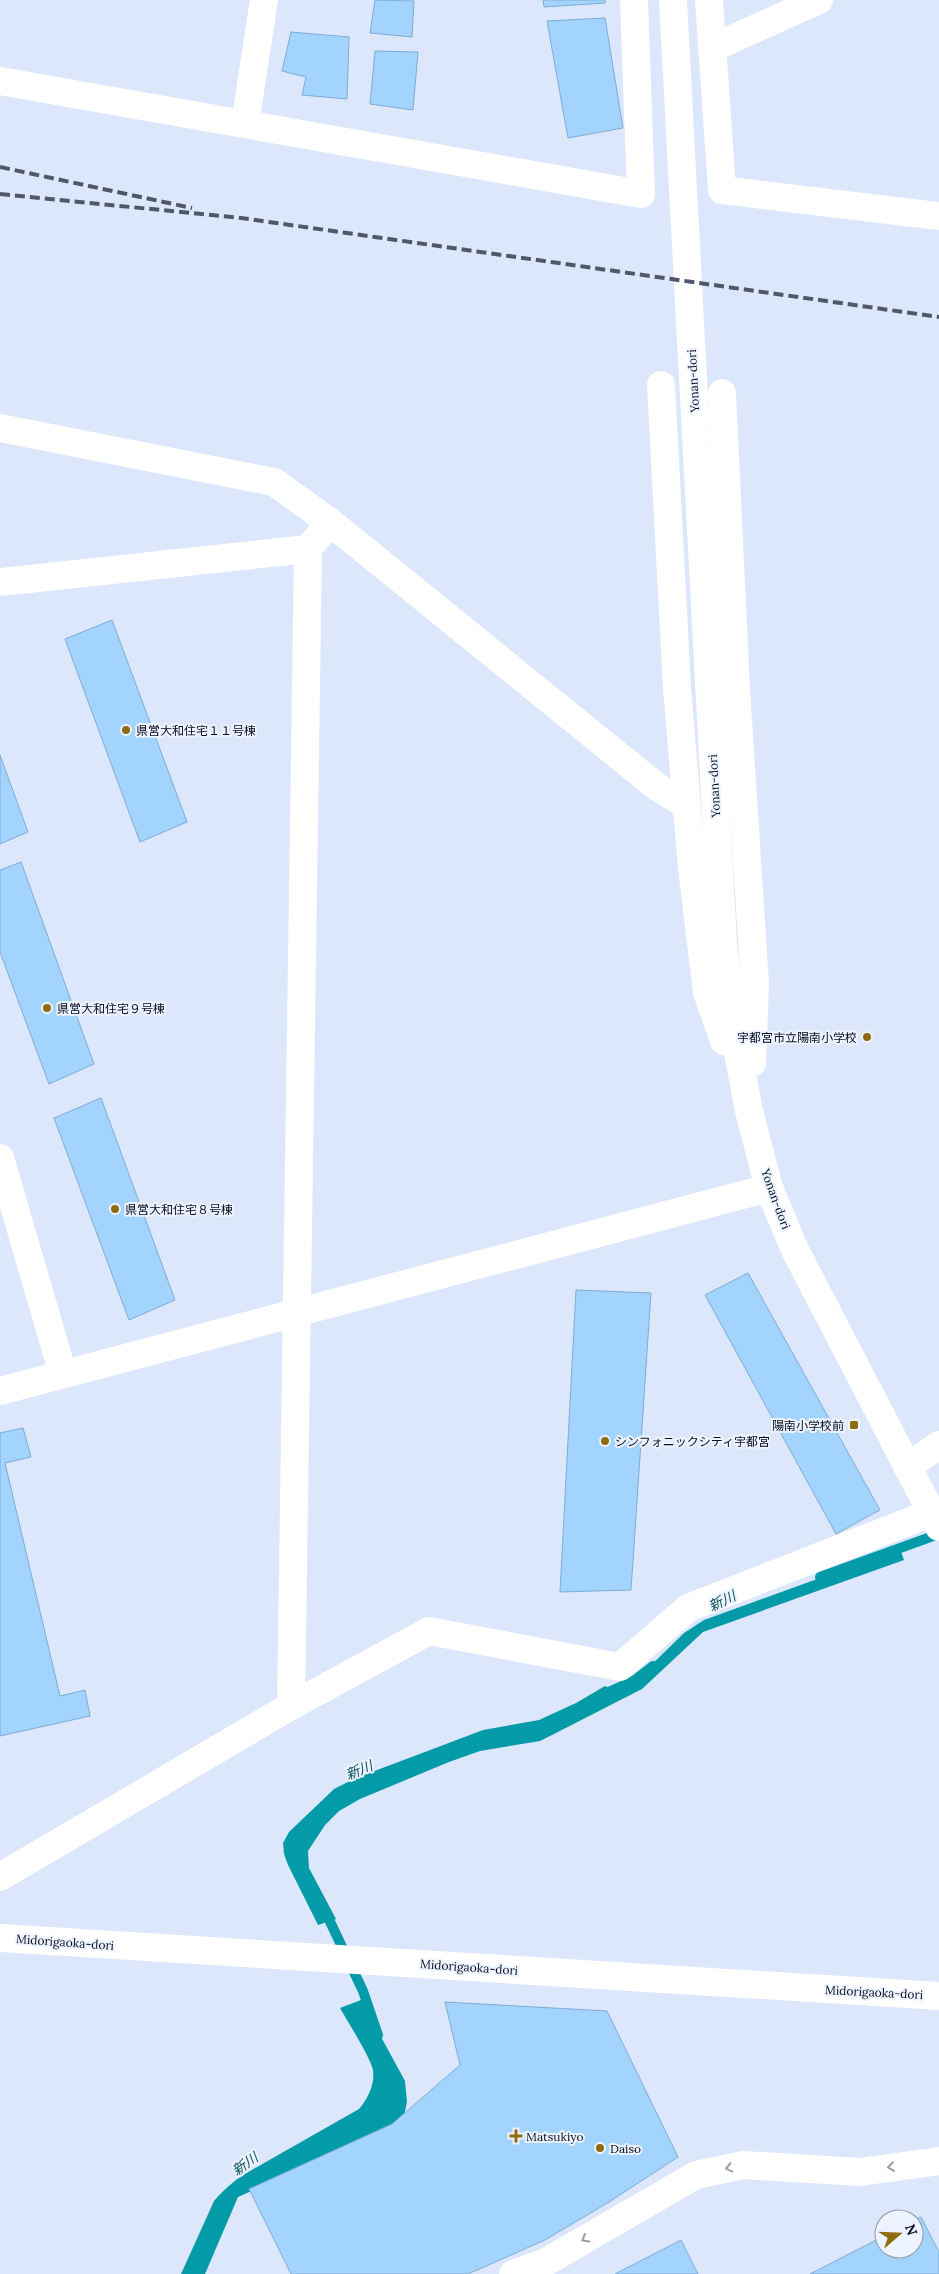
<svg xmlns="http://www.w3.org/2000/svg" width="939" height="2274" font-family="Lora,'Noto Sans JP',serif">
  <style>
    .water { fill: #049ba8 }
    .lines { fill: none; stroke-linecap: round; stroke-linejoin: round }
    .stream { stroke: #049ba8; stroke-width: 10 }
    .building { fill: #a3d4fe; stroke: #7dacd5 }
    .minor { stroke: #fff; stroke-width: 28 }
    .rail { stroke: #4f576a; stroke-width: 4; stroke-dasharray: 10 5; stroke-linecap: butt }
    .oneway { stroke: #9b9ea5 }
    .poi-dot { fill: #8e6b0f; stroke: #eef4ff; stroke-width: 2 }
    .labels { text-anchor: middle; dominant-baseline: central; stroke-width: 4; stroke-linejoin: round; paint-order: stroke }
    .street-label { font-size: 12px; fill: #060d1e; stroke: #eef4ff }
    .poi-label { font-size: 12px; fill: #060d1e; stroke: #eef4ff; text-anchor: start }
    .water-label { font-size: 14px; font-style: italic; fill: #0b535a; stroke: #eef4ff }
  </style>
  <rect width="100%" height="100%" fill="#dce7fc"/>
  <g class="water">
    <path d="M900 1549 904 1560 703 1632 642 1689 552 1735 540 1741 480 1751 449 1762 360 1799 339 1811 325 1825 308 1851 309 1868 336 1919 318 1925 288 1865 284 1854 283 1843 289 1832 334 1789 356 1778 483 1730 539 1720 576 1703 605 1686 614 1691 635 1681 684 1633 704 1620Z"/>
    <path d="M361 2000 405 2081 407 2102 404 2116 390 2129 238 2197 205 2274H181L214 2201C225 2188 236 2179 250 2171L359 2109C368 2098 375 2085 373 2070 371 2059 347 2020 340 2008Z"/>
  </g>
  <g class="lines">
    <g class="stream">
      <path d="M820 1577 939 1534"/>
      <path d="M600 1696 635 1680 653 1666"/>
      <path d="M324 1909 363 1991 378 2035"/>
    </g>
  </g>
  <g class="building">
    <path d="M375 0 414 1 412 37 370 33Z"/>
    <path d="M543 0H605V3L544 7Z"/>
    <path d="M605 18 623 128 568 138 547 21Z"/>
    <path d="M291 32 349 37 347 99 302 95 306 77 282 71Z"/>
    <path d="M375 51 418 52 413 110 370 104Z"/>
    <path d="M112 620 187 822 140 842 65 639Z"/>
    <path d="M0 755 28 832 0 844Z"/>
    <path d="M21 862 94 1064 49 1084 0 952V870Z"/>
    <path d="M101 1098 175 1300 129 1320 54 1118Z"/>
    <path d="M748 1273 880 1510 836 1534 705 1295Z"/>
    <path d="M576 1290 651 1293 631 1590 560 1592Z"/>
    <path d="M23 1428 31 1457 5 1463 60 1696 85 1690 90 1716 0 1736V1433Z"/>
    <path d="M445 2002 607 2011 678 2157 609 2202 545 2240 468 2274H291L249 2189 392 2124 460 2065Z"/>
    <path d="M921 2217 939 2252V2274H810L884 2236V2249H914V2220Z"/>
    <path d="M681 2240 698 2274H615Z"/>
  </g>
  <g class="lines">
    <g class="minor">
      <path d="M673 0 723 946 734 1031 749 1111 769 1188 795 1250 939 1527"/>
      <path d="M709 0 722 190 939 216"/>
      <path d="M712 48 819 0"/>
      <path d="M0 81 641 194 634 0"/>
      <path d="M245 124 264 0"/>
      <path d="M661 385 677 688 692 868 707 992 724 1041"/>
      <path d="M722 393 736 689 755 984 752 1063"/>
      <path d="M0 428 274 482 330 522"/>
      <path d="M0 582 308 549 330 522 656 786 686 805"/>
      <path d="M0 1158 63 1374"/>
      <path d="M0 1391 769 1188"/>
      <path d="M907 1467 939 1445"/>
      <path d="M291 1706 308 549"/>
      <path d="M0 1877 291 1706 429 1631 620 1667 688 1608 931 1513"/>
      <path d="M0 1938 939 1996"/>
      <path d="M513 2274 544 2263 696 2175 743 2165 860 2172 939 2161"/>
    </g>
    <g class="rail">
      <path d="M0 167 192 208"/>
      <path d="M0 194 241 218 939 317"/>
    </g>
  </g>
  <defs><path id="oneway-chevron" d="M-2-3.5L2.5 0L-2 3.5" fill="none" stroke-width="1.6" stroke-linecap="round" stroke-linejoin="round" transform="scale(1.25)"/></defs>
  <g class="oneway">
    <use href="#oneway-chevron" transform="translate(891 2167) rotate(172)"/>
    <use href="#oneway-chevron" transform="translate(729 2168) rotate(167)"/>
    <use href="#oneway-chevron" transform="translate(585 2239) rotate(150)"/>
  </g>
  <g class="poi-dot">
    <circle cx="126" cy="730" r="5"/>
    <circle cx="47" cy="1008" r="5"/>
    <circle cx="867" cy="1037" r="5"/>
    <circle cx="115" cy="1209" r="5"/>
    <rect x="849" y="1420" width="10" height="10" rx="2.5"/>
    <circle cx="605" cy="1441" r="5"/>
    <path d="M513.5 2128.5h5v5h5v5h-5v5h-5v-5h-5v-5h5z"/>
    <circle cx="600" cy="2148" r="5"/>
  </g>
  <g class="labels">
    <g class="street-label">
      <text transform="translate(693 381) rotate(-93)">Yonan-dori</text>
      <text transform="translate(714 786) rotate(-93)">Yonan-dori</text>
      <text transform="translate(776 1199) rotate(70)">Yonan-dori</text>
      <text transform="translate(65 1942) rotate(4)">Midorigaoka-dori</text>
      <text transform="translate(469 1967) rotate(4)">Midorigaoka-dori</text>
      <text transform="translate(874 1992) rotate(3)">Midorigaoka-dori</text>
    </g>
    <g class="poi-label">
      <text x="136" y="730">県営大和住宅１１号棟</text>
      <text x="57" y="1008">県営大和住宅９号棟</text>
      <text x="857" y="1037" text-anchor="end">宇都宮市立陽南小学校</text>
      <text x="125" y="1209">県営大和住宅８号棟</text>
      <text x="844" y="1425" text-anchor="end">陽南小学校前</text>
      <text x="615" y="1441">シンフォニックシティ宇都宮</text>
      <text x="526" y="2136">Matsukiyo</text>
      <text x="610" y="2148">Daiso</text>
    </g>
    <g class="water-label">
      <text transform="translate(722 1601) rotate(-26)">新川</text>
      <text transform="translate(359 1770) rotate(-22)">新川</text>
      <text transform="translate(245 2164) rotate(-35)">新川</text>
    </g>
  </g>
  <g transform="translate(899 2234) rotate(71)"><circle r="24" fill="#eef4ff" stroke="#9198a5"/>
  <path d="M0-4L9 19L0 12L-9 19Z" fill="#8e6b0f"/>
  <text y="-8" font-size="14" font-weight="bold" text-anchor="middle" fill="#060d1e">N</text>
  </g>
</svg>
